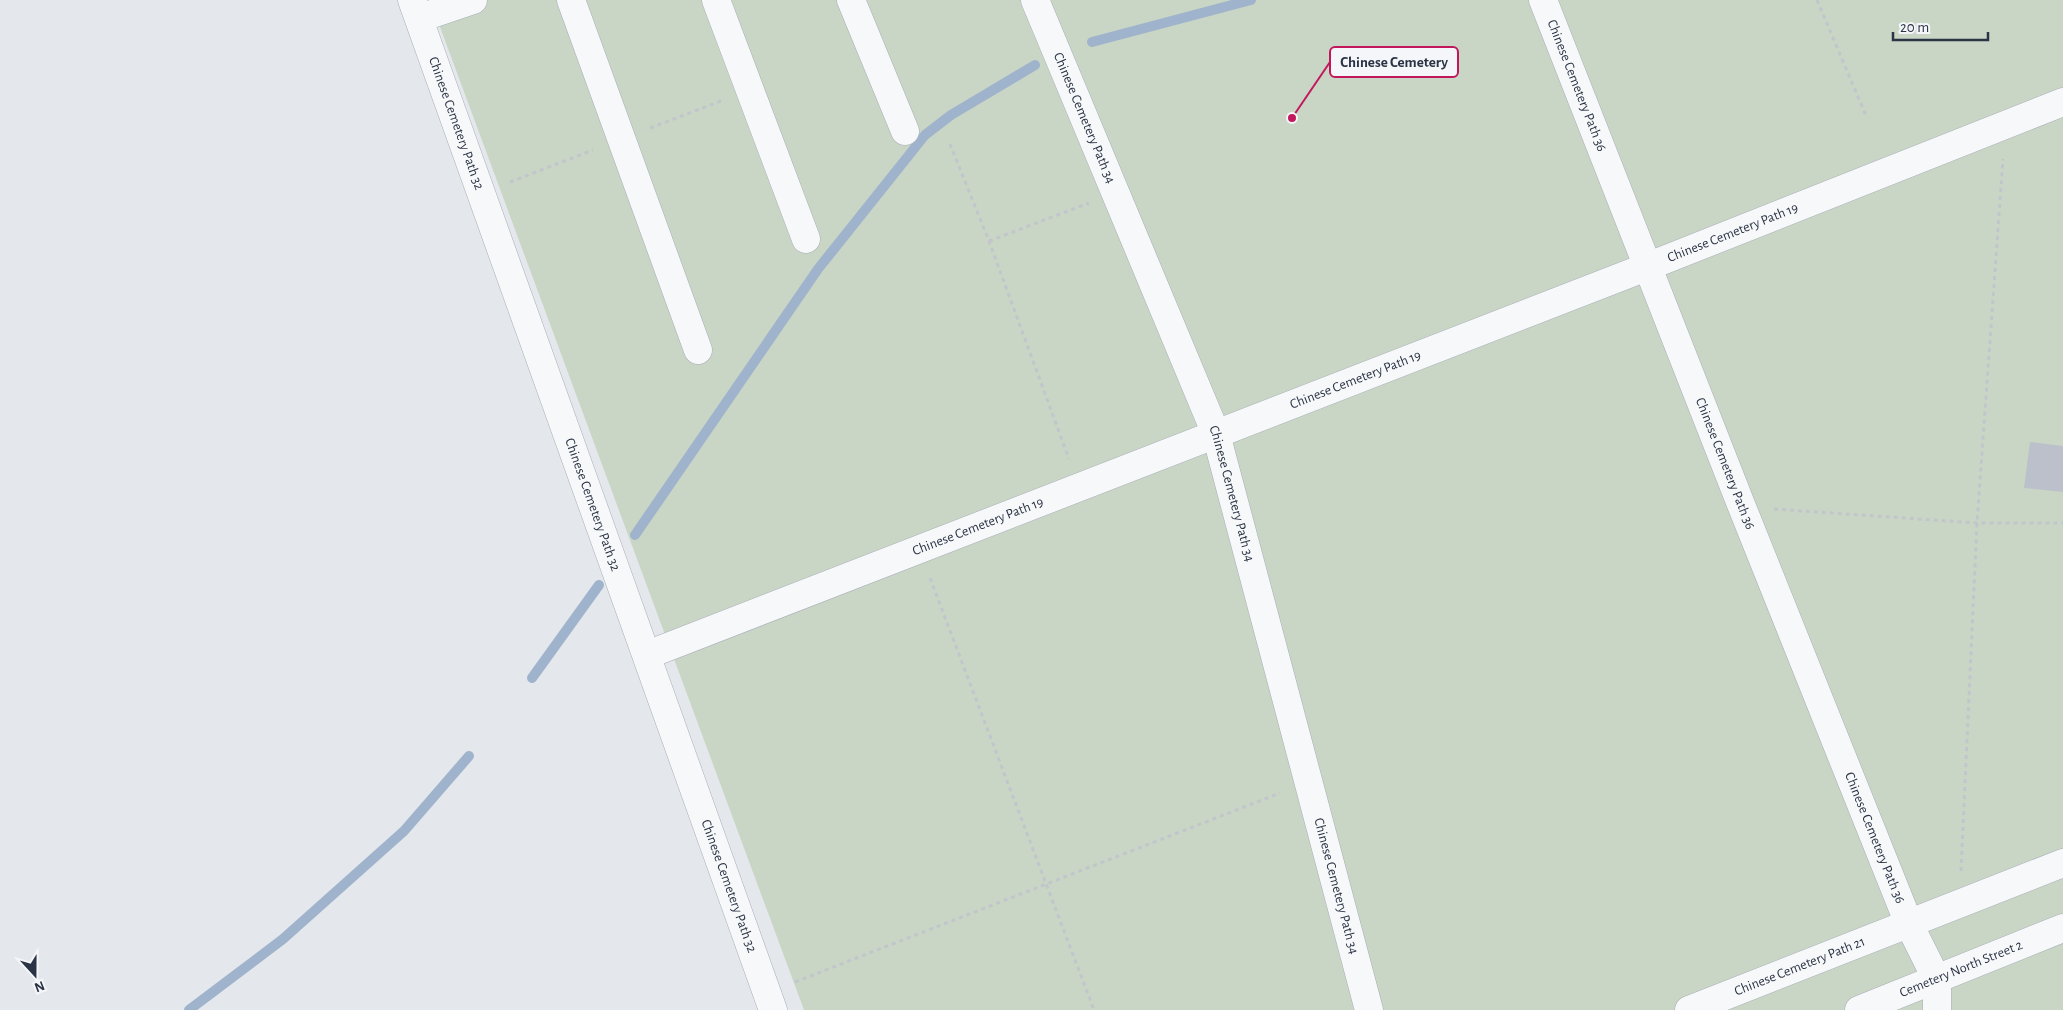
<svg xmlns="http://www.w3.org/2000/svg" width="2063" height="1010" font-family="'Alegreya Sans',sans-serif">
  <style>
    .green { fill: #c9d6c5 }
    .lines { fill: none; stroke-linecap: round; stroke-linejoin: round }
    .stream { stroke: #9fb4cc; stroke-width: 10 }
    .building { fill: #bbc0ca }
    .minor-casing { stroke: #a9aeb7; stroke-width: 29 }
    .path { stroke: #c2c5cb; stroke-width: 3; stroke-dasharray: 4 4; stroke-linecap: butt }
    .minor { stroke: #f7f8fa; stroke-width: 28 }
    .labels { text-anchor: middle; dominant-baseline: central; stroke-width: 4; stroke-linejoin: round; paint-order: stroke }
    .street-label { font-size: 14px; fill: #2b3445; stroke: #f4f6f9 }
    .leader { fill: none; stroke: #c2185b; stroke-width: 2 }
    .callout-dot { fill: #c2185b; stroke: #f4f6f9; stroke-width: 2 }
    .callout { fill: #f4f6f9; stroke: #c2185b; stroke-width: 2 }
    .callout-label { font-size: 15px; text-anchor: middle; font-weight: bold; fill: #2b3445 }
  </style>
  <rect width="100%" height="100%" fill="#e4e7ec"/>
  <path class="green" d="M430 0H2063V1010H804Z"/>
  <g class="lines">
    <g class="stream">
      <path d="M1092 42 1251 0"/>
      <path d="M635 535 818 269 925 135 951 115 1035 65"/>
      <path d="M532 678 599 585"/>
      <path d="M189 1010 283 939 404 831 469 756"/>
    </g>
  </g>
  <path class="building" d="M2030 442 2063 446V492L2024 488Z"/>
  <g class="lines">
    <defs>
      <g id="minor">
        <path id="s1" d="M412 0 773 1010"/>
        <path d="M571 0 698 350"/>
        <path d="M716 0 806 239"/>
        <path d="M851 0 905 131"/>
        <path id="s2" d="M1035 0 1216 434 1369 1010"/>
        <path id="s3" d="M1543 0 1742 507 1909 924 1937 980V1010"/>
        <path d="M420 18 473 0"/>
        <path id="s4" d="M647 655 1649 266 2063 102"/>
        <path id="s5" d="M1689 1010 2063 863"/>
        <path id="s6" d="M1859 1010 2063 928"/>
      </g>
    </defs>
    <use href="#minor" class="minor-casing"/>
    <g class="path">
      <path d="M1817 0 1867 118"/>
      <path d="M650 128 721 101"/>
      <path d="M950 144 989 241 1069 459"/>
      <path d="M510 182 593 150"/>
      <path d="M989 241 1089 203"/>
      <path d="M1774 509 1977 523H2063"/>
      <path d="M930 578 1094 1010"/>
      <path d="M1961 871 1977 523 2003 159"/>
      <path d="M795 982 1280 793"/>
    </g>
    <use href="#minor" class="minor"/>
  </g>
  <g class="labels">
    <g class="street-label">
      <text stroke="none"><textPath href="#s3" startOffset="92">Chinese Cemetery Path 36</textPath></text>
      <text stroke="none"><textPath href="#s2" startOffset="128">Chinese Cemetery Path 34</textPath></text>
      <text stroke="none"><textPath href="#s1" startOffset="131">Chinese Cemetery Path 32</textPath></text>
      <text stroke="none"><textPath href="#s4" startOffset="1165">Chinese Cemetery Path 19</textPath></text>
      <text stroke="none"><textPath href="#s4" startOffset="760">Chinese Cemetery Path 19</textPath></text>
      <text stroke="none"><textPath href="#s3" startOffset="498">Chinese Cemetery Path 36</textPath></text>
      <text stroke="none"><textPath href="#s2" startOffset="532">Chinese Cemetery Path 34</textPath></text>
      <text stroke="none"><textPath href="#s1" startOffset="536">Chinese Cemetery Path 32</textPath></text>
      <text stroke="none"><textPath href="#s4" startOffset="355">Chinese Cemetery Path 19</textPath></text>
      <text stroke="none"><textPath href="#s3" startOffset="901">Chinese Cemetery Path 36</textPath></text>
      <text stroke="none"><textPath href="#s1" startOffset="941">Chinese Cemetery Path 32</textPath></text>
      <text stroke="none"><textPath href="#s2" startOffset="938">Chinese Cemetery Path 34</textPath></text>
      <text stroke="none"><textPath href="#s5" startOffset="119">Chinese Cemetery Path 21</textPath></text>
      <text stroke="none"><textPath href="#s6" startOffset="110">Cemetery North Street 2</textPath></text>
    </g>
  </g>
  <path class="leader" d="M1292 118L1330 62"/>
  <circle class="callout-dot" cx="1292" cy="118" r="5"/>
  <rect class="callout" x="1330" y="47" width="128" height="30" rx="5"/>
  <g class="callout-label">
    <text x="1394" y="67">Chinese Cemetery</text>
  </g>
  <g transform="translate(35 975) rotate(159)" stroke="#f4f6f9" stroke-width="4" paint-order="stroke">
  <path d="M0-4L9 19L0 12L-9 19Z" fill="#2b3445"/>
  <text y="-8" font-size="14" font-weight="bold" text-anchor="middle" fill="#2b3445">N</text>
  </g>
  <path d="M1893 32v8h95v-8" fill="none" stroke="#2b3445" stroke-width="2.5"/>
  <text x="1900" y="32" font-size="15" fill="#2b3445" stroke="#f4f6f9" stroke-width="4" paint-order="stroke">20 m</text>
</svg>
